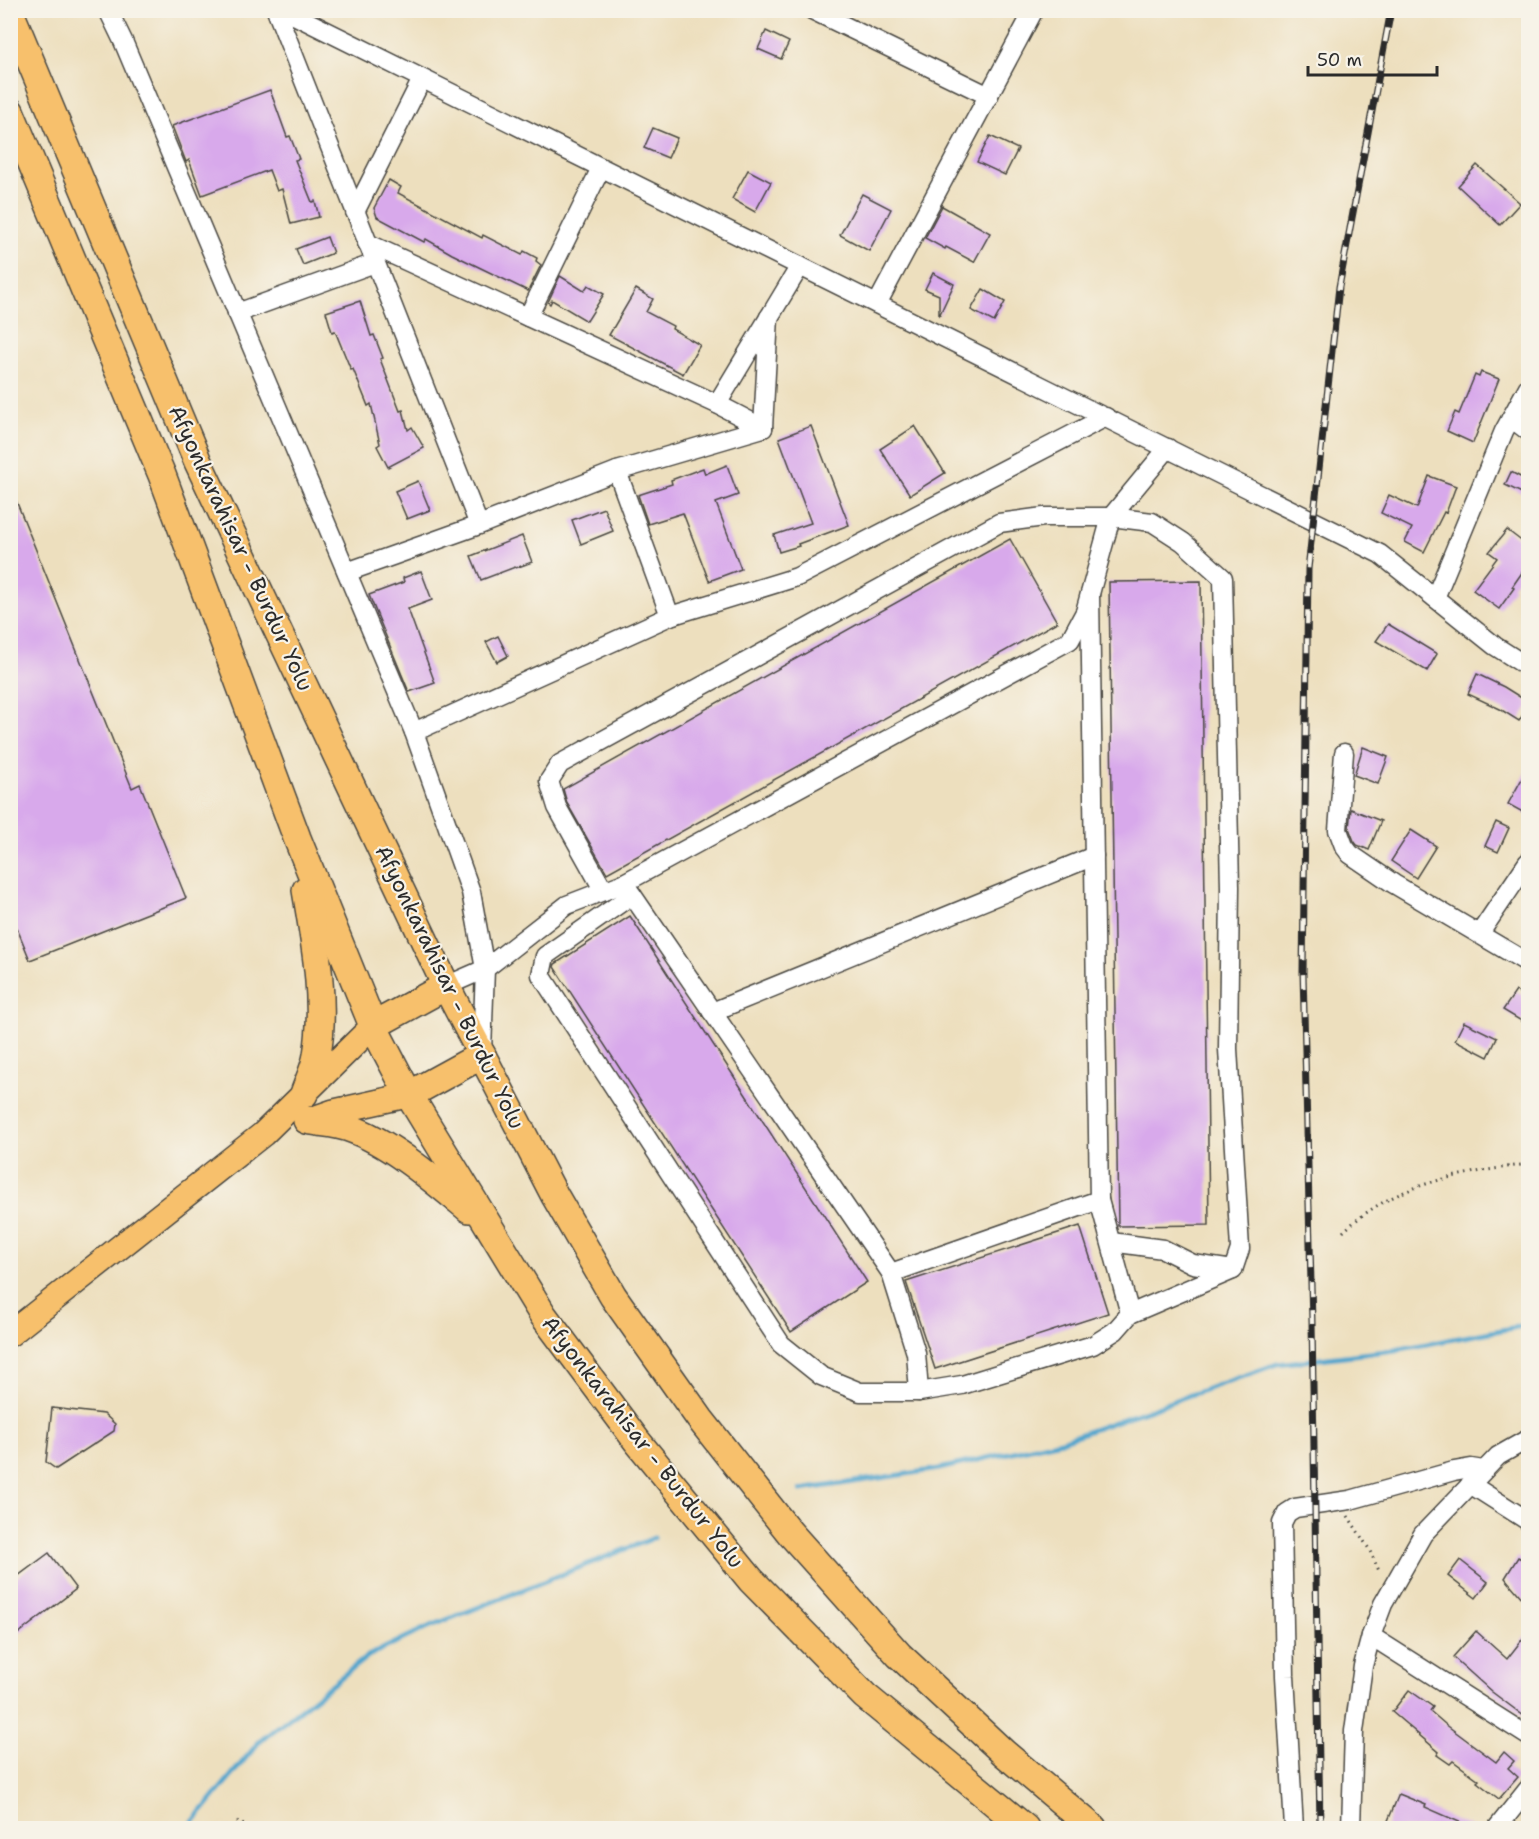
<svg xmlns="http://www.w3.org/2000/svg" width="1539" height="1839" font-family="'Shantell Sans',sans-serif">
  <style>
    .lines { fill: none; stroke-linecap: round; stroke-linejoin: round }
    .stream { stroke: #51a5cd; stroke-width: 5 }
    .building { fill: #d8a9eb }
    .minor-casing { stroke: #484641; stroke-width: 21 }
    .major-casing { stroke: #484641; stroke-width: 27 }
    .highway-casing { stroke: #484641; stroke-width: 30 }
    .path { stroke: #484641; stroke-width: 3; stroke-dasharray: 1.5 4.5; stroke-linecap: butt }
    .minor { stroke: #fff; stroke-width: 18 }
    .major { stroke: #f7c06c; stroke-width: 24 }
    .highway { stroke: #f7c06c; stroke-width: 27 }
    .rail-casing { stroke: #2b2b2b; stroke-width: 7 }
    .rail { stroke: #f7f3e8; stroke-width: 4.5; stroke-dasharray: 14; stroke-linecap: butt }
    .labels { text-anchor: middle; dominant-baseline: central; stroke-width: 4.5; stroke-linejoin: round; paint-order: stroke }
    .street-label { font-size: 22px; fill: #2b2b2b; stroke: #f7f3e8 }
  </style>
  <rect width="100%" height="100%" fill="#f7f3e8"/>
  <filter id="ink" filterUnits="userSpaceOnUse"><feTurbulence type="fractalNoise" baseFrequency=".0167" numOctaves="2"/><feDisplacementMap in="SourceGraphic" scale="12" xChannelSelector="R" yChannelSelector="G"/><feConvolveMatrix kernelMatrix="1 2 1 2 8 2 1 2 1" color-interpolation-filters="sRGB"/></filter>
  <filter id="wash" filterUnits="userSpaceOnUse"><feTurbulence type="fractalNoise" baseFrequency=".008" numOctaves="4" result="noise"/><feDisplacementMap in="SourceGraphic" scale="24" xChannelSelector="R" yChannelSelector="G"/><feGaussianBlur stdDeviation="1.35" result="paint"/><feColorMatrix in="noise" values="0 0 0 0 0 0 0 0 0 0 0 0 0 0 0 0 0 1.4 0 .05"/><feComposite in="paint" operator="in"/></filter>
  <g filter="url(#wash)">
    <rect width="100%" height="100%" fill="#eddfbe"/>
    <g class="lines">
      <g class="stream">
        <path d="M801 1490 939 1469 1061 1441 1277 1364 1395 1350 1528 1325"/>
        <path d="M188 1828 259 1742 368 1656 426 1628 654 1538"/>
      </g>
    </g>
    <g id="blocks">
      <g class="building">
        <path d="M766 31 789 42 781 59 758 49Z"/>
        <path d="M270 90 287 137 290 136 299 159 295 160 312 202 315 201 319 217 291 224 282 189 277 191 269 170 202 195 189 160 186 162 172 126Z"/>
        <path d="M653 128 677 138 668 158 644 148Z"/>
        <path d="M990 136 1018 149 1005 175 977 162Z"/>
        <path d="M1477 165 1520 203 1500 225 1458 186Z"/>
        <path d="M748 170 771 182 755 212 732 199Z"/>
        <path d="M389 180 401 187 398 193 482 238 483 235 522 255 524 251 537 258 536 261 541 265 528 291 452 254 426 239 424 242 377 217 374 208Z"/>
        <path d="M862 194 891 209 869 251 840 235Z"/>
        <path d="M942 206 990 233 974 262 946 247 945 249 925 238Z"/>
        <path d="M327 237 333 253 303 265 296 249Z"/>
        <path d="M933 273 954 284 939 316V295L925 289Z"/>
        <path d="M560 276 584 291 588 285 604 294 587 321 552 300 550 304 548 302Z"/>
        <path d="M636 289 653 299 646 312 673 326 672 329 700 345 683 374 609 335Z"/>
        <path d="M983 289 1005 302 994 322 971 310Z"/>
        <path d="M360 301 371 336 374 335 383 358 380 359 400 411 403 410 408 430 412 427 424 448 388 467 377 446 380 444 371 404 368 406 353 369 351 370 335 331 332 332 326 312Z"/>
        <path d="M1481 372 1499 379 1473 443 1447 431 1455 412 1459 414 1475 375 1479 377Z"/>
        <path d="M811 426 849 525 798 544 799 546 779 552 774 535 811 523 779 438Z"/>
        <path d="M915 426 945 473 910 495 880 449Z"/>
        <path d="M727 465 738 495 716 503 741 569 709 581 683 513 648 524 638 495 672 484 671 480 703 468 705 474Z"/>
        <path d="M1511 472 1528 481V496L1505 485Z"/>
        <path d="M1429 476 1456 486 1446 513 1444 512 1424 552 1405 542 1412 528 1381 513 1389 495 1417 508Z"/>
        <path d="M418 481 430 510 407 519 395 491Z"/>
        <path d="M11 488 132 788 140 784 186 898 30 960 10 911Z"/>
        <path d="M604 508 613 531 581 544 572 520Z"/>
        <path d="M1507 530 1528 546V564L1512 587 1514 588 1499 609 1473 590 1497 558 1489 552Z"/>
        <path d="M522 536 532 562 516 568 515 567 481 580 471 556Z"/>
        <path d="M1010 539 1057 622 607 873 567 803 563 789Z"/>
        <path d="M421 571 432 600 408 609 435 683 409 692 369 595 404 582 403 578Z"/>
        <path d="M1201 581 1209 1225 1118 1226 1109 582Z"/>
        <path d="M1388 624 1437 654 1427 671 1376 641Z"/>
        <path d="M498 636 508 656 497 662 486 642Z"/>
        <path d="M1477 674 1504 687 1528 702V707L1519 721 1500 709 1468 694Z"/>
        <path d="M1363 747 1388 757 1378 784 1354 775Z"/>
        <path d="M1528 768V815L1508 804Z"/>
        <path d="M1351 809 1381 821 1369 850 1357 845 1354 841 1349 828Z"/>
        <path d="M1496 822 1509 828 1498 852 1485 846Z"/>
        <path d="M1411 830 1436 846 1416 878 1391 861Z"/>
        <path d="M630 916 867 1282 791 1332 554 967 555 964Z"/>
        <path d="M1516 991 1528 999V1013L1523 1022 1503 1010Z"/>
        <path d="M1464 1022 1497 1038 1488 1057 1455 1040Z"/>
        <path d="M1080 1226 1108 1313 935 1369 906 1282Z"/>
        <path d="M52 1408 104 1414 115 1424 114 1431 56 1469 46 1462Z"/>
        <path d="M49 1553 76 1589 10 1640V1582Z"/>
        <path d="M1518 1557 1528 1563V1605L1505 1578Z"/>
        <path d="M1460 1560 1488 1582 1476 1598 1448 1576Z"/>
        <path d="M1476 1631 1507 1659 1528 1632V1719L1492 1692 1453 1657Z"/>
        <path d="M1409 1690 1433 1707 1430 1711 1445 1724 1496 1762 1504 1752 1514 1761 1508 1768 1518 1777 1499 1799 1477 1782 1479 1780 1453 1761 1450 1764 1437 1755 1439 1752 1392 1712Z"/>
        <path d="M1399 1794 1426 1805 1425 1807 1473 1828H1385Z"/>
      </g>
    </g>
  </g>
  <g filter="url(#ink)">
    <use href="#blocks" fill-opacity="0" stroke="#484641" stroke-width="1.5"/>
    <g class="lines">
      <defs>
        <g id="minor">
          <path d="M108 10 123 41 414 732 471 892 485 969 482 1051"/>
          <path d="M276 10 479 525"/>
          <path d="M284 10 1380 554 1495 646 1528 667"/>
          <path d="M812 10 989 96"/>
          <path d="M355 212 422 79"/>
          <path d="M367 243 717 404 763 428"/>
          <path d="M877 304 1034 10"/>
          <path d="M237 313 375 263"/>
          <path d="M528 317 601 168"/>
          <path d="M717 404 800 266"/>
          <path d="M1511 418 1528 431"/>
          <path d="M617 471 670 616"/>
          <path d="M347 572 479 525 617 471 763 428 769 317"/>
          <path d="M1435 598 1504 431 1528 387"/>
          <path d="M414 732 670 616 797 577 1106 417"/>
          <path d="M1344 753 1338 830 1344 846 1350 854 1394 884 1528 963"/>
          <path d="M624 883 891 1273 1099 1200 1090 594"/>
          <path d="M604 891 557 807 549 781 560 764 999 523 1044 517H1111L1152 522 1183 542 1223 578 1230 887 1228 1049 1240 1249 1233 1270 1130 1314 1115 1331 1093 1345 962 1385 919 1392H860L821 1376 781 1344 541 975 545 956 632 895"/>
          <path d="M1480 933 1528 862"/>
          <path d="M446 986 485 969 567 905 624 883 1070 640 1085 612 1111 517 1168 448"/>
          <path d="M712 1012 1094 856"/>
          <path d="M1099 1200 1130 1314"/>
          <path d="M1111 1242 1163 1249 1193 1264 1233 1270"/>
          <path d="M891 1273 916 1353 919 1392"/>
          <path d="M1470 1484 1528 1521"/>
          <path d="M1371 1636 1528 1736"/>
          <path d="M1294 1828 1285 1676 1282 1523 1287 1513 1295 1508 1350 1500 1454 1471 1471 1468 1483 1470"/>
          <path d="M1351 1828 1354 1731 1363 1666 1371 1636 1383 1604 1423 1534 1498 1456 1528 1439"/>
          <path d="M1497 1828 1528 1789"/>
        </g>
        <g id="major">
          <path d="M306 1121 332 1112 409 1095"/>
          <path d="M10 1334 263 1134 373 1026"/>
        </g>
        <g id="highway">
          <path d="M10 12 198 462 446 986 555 1196 613 1296 700 1419 790 1533 899 1655 1004 1753 1093 1828"/>
          <path d="M10 111 162 475 297 838 373 1026 409 1095 543 1315 637 1441 751 1580 865 1696 1025 1828"/>
          <path d="M373 1026 446 986"/>
          <path d="M304 1094C308 1082 315 1068 317 1055 326 1001 315 943 306 890"/>
          <path d="M409 1095 482 1055"/>
          <path d="M307 1120C321 1123 336 1123 349 1128 390 1142 435 1181 469 1209"/>
        </g>
      </defs>
      <use href="#minor" class="minor-casing"/>
      <use href="#major" class="major-casing"/>
      <use href="#highway" class="highway-casing"/>
      <g class="path">
        <path d="M1343 1232C1395 1182 1459 1174 1528 1164"/>
        <path d="M1348 1516 1369 1549 1380 1573"/>
        <path d="M237 1821 249 1828"/>
      </g>
      <use href="#minor" class="minor"/>
      <use href="#major" class="major"/>
      <use href="#highway" class="highway"/>
      <defs>
        <path id="rail" d="M1320 1828 1312 1322 1303 973 1308 569 1339 287 1391 10"/>
      </defs>
      <use href="#rail" class="rail-casing"/>
      <use href="#rail" class="rail"/>
    </g>
  </g>
  <g class="labels">
    <g class="street-label">
      <text transform="translate(241 548) rotate(65)">Afyonkarahisar - Burdur Yolu</text>
      <text transform="translate(450 987) rotate(64)">Afyonkarahisar - Burdur Yolu</text>
      <text transform="translate(643 1442) rotate(52)">Afyonkarahisar - Burdur Yolu</text>
    </g>
  </g>
  <rect width="1539" height="1839" fill="none" stroke="#f7f3e8" stroke-width="36"/>
  <path d="M1308 66v9h129v-9" fill="none" stroke="#2b2b2b" stroke-width="3"/>
  <text x="1317" y="66" font-size="18" fill="#2b2b2b" stroke="#f7f3e8" stroke-width="4.5" paint-order="stroke">50 m</text>
</svg>
